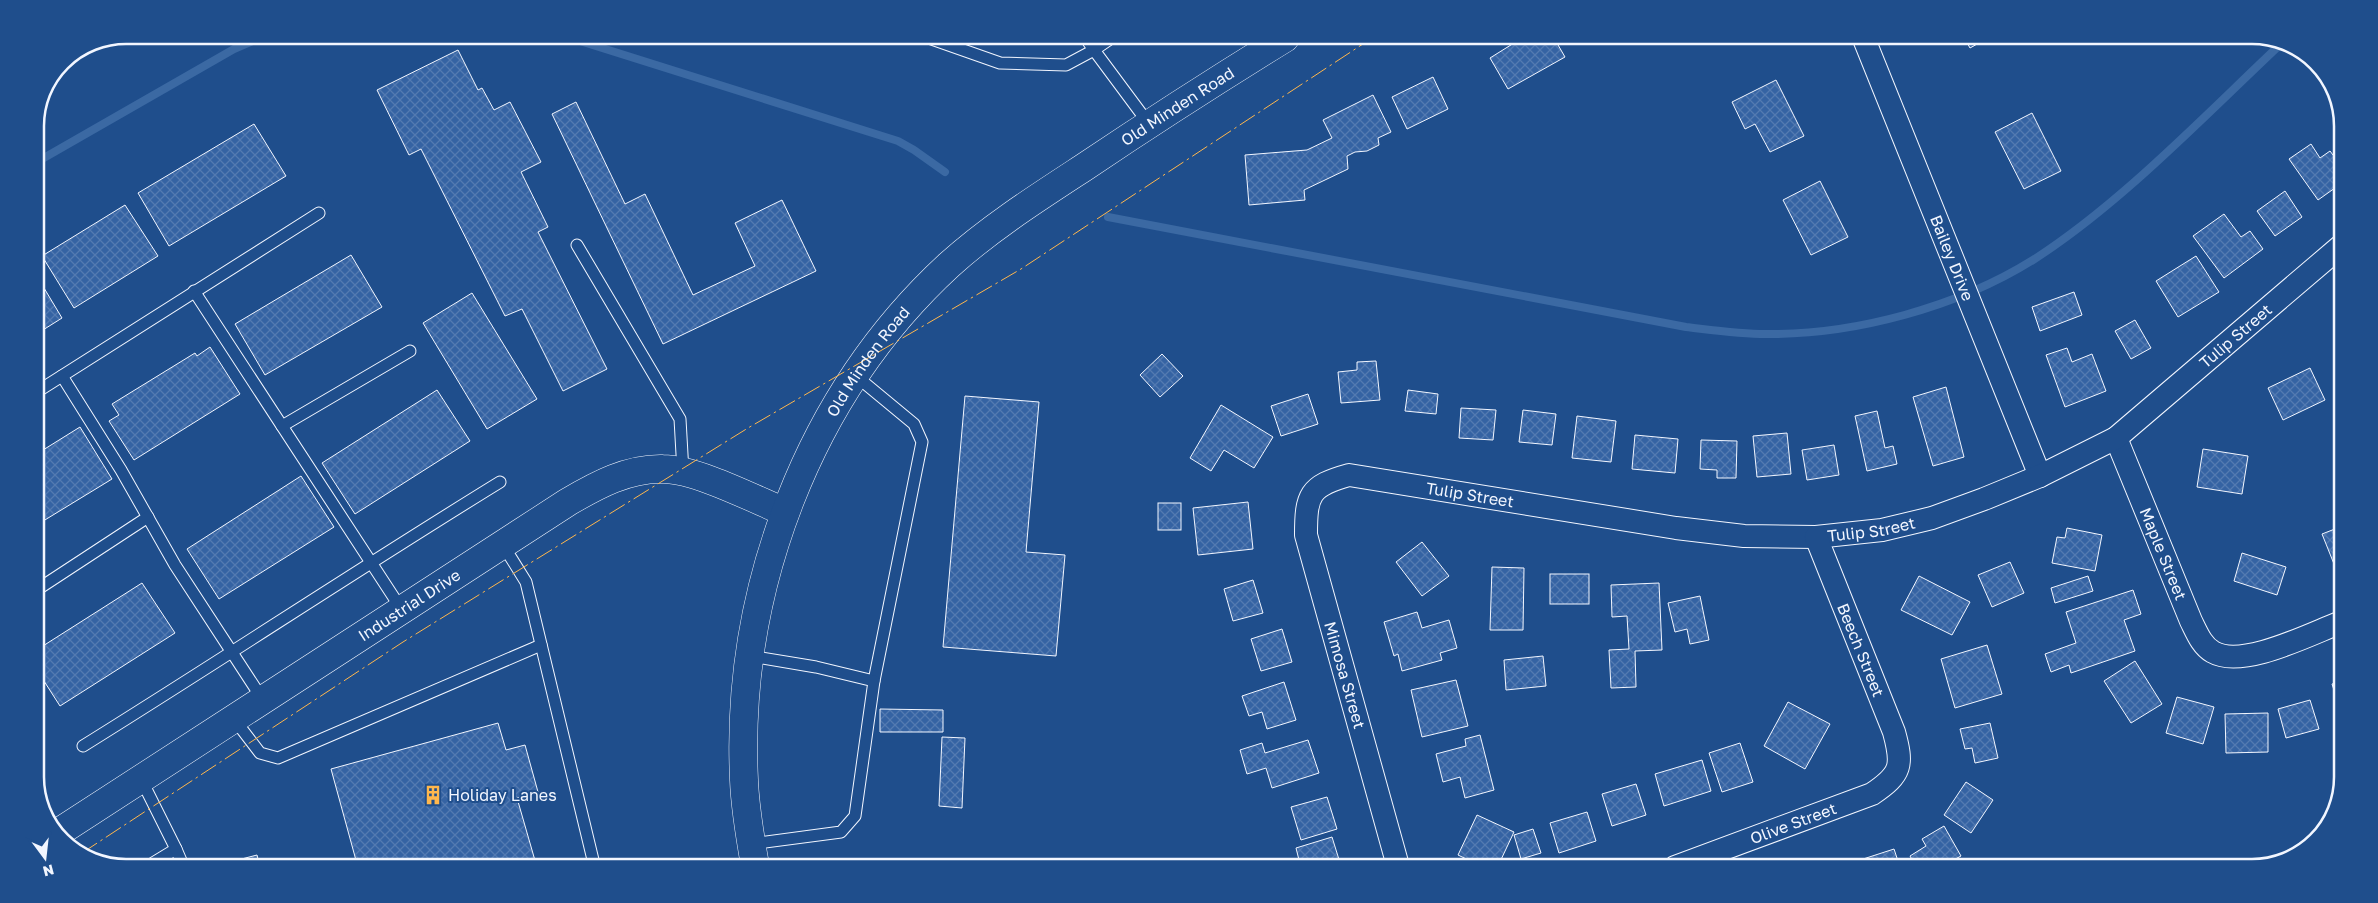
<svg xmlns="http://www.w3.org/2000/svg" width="2378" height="903" font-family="'Golos Text',sans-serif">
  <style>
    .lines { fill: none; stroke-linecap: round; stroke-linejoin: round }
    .stream { stroke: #3b69a3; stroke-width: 8 }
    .building { fill: url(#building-cross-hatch); stroke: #f2f6ff }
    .lane-casing { stroke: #f2f6ff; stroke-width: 13 }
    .street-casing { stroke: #f2f6ff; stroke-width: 24 }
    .secondary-casing { stroke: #f2f6ff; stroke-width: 29 }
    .lane { stroke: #1f4e8c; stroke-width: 11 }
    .street { stroke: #1f4e8c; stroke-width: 22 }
    .secondary { stroke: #1f4e8c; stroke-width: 28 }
    .power { stroke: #ffb74d; stroke-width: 1; stroke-dasharray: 18 4 2.5 4; stroke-linecap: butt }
    .labels { text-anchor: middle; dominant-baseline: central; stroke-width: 4; stroke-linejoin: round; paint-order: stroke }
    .street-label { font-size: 16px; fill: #f2f6ff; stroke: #1f4e8c }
    .poi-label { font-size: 16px; fill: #f2f6ff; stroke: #1f4e8c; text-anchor: start }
    .rim { fill: none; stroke: #f2f6ff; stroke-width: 2.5 }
  </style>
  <defs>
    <pattern id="building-cross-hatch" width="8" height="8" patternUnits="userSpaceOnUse" patternTransform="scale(1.25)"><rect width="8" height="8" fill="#3563a3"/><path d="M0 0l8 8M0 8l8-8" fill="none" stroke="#537ab1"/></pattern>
  </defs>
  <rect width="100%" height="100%" fill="#1f4e8c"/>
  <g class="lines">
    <g class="stream">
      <path d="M564 36 898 141 914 150 945 172"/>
      <path d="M35 163 234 49 267 35"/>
      <path d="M1108 217 1686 327C1712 330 1739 334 1766 334 1854 335 1958 307 2033 260 2122 203 2206 114 2284 41"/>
    </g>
  </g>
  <g class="building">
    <path d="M1522 38H1554L1565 57 1508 89 1490 58Z"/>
    <path d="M1965 39H1986L1970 48Z"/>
    <path d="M458 50 478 90 482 88 494 110 510 102 541 162 521 172 548 227 538 232 607 369 563 391 522 309 505 316 421 149 409 155 377 90Z"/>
    <path d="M1433 77 1448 109 1407 129 1392 97Z"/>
    <path d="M1776 80 1804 136 1770 152 1755 124 1745 129 1732 102Z"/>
    <path d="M1373 95 1391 132 1378 138 1379 145 1367 151 1355 152 1347 156 1348 169 1304 190 1305 200 1249 205 1245 155 1307 150 1332 138 1323 120Z"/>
    <path d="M576 102 625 204 645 194 693 295 755 266 735 223 782 200 816 271 663 344 552 114Z"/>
    <path d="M2032 113 2061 171 2024 189 1995 132Z"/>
    <path d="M254 124 286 176 169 246 138 193Z"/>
    <path d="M2311 144 2320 158 2330 151 2339 163 2343 161 2342 183 2318 200 2289 159Z"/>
    <path d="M1820 181 1848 237 1811 255 1783 200Z"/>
    <path d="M2285 191 2302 217 2275 236 2257 211Z"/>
    <path d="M125 205 158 256 74 308 42 256Z"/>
    <path d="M2224 214 2241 237 2250 231 2263 249 2224 278 2193 236Z"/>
    <path d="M351 255 382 307 265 375 235 324Z"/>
    <path d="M2196 256 2219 292 2178 317 2156 281Z"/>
    <path d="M35 273 62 318 35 335Z"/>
    <path d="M2074 292 2082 315 2040 331 2032 307Z"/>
    <path d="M472 293 537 399 487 429 423 323Z"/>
    <path d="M2135 320 2151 348 2131 359 2115 331Z"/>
    <path d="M210 347 240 394 134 460 109 421 119 415 112 404 195 353 197 356Z"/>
    <path d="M2067 348 2072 362 2092 354 2106 391 2065 407 2046 355Z"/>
    <path d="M1162 354 1183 376 1160 397 1140 375Z"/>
    <path d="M1376 361 1380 400 1341 403 1338 372 1357 370V362Z"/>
    <path d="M2310 368 2325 400 2283 420 2268 388Z"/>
    <path d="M1946 387 1964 457 1933 466 1913 397Z"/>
    <path d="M437 390 470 441 355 514 322 463Z"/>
    <path d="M1408 390 1438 394 1436 414 1405 411Z"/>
    <path d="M1308 394 1318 424 1281 436 1271 406Z"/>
    <path d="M965 396 1039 402 1026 552 1065 555 1056 656 943 647Z"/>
    <path d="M1221 405 1273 437 1254 468 1224 450 1211 471 1190 458Z"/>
    <path d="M1461 408 1496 410 1493 440 1459 438Z"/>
    <path d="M1523 410 1556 414 1552 445 1519 442Z"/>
    <path d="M1877 411 1885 448 1893 446 1897 464 1867 471 1855 416Z"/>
    <path d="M1577 416 1616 421 1611 462 1572 458Z"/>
    <path d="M80 427 112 479 35 526V455Z"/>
    <path d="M1787 433 1791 474 1757 477 1753 436Z"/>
    <path d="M1635 435 1678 439 1675 473 1632 469Z"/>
    <path d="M1701 440 1737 441 1736 478H1717V470L1700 469Z"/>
    <path d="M1834 445 1839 475 1807 480 1802 450Z"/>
    <path d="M2203 449 2248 456 2242 494 2197 487Z"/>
    <path d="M301 476 334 527 219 599 187 549Z"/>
    <path d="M1248 502 1253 549 1198 555 1193 508Z"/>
    <rect x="1158" y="503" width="23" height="27"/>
    <path d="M2340 527V561L2334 564 2322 534Z"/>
    <path d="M2067 528 2102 535 2095 571 2052 563 2057 537 2065 538Z"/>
    <path d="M1422 542 1449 576 1422 596 1396 562Z"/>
    <path d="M2242 553 2286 567 2277 595 2234 581Z"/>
    <path d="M2010 562 2024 593 1992 607 1978 575Z"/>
    <path d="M1492 567 1524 568 1523 630H1490Z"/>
    <rect x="1550" y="574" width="39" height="30"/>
    <path d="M1919 576 1970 602 1952 635 1901 610Z"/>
    <path d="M2088 576 2093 591 2055 603 2051 588Z"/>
    <path d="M1253 580 1263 613 1233 621 1224 589Z"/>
    <path d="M142 583 175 633 60 706 35 667V651Z"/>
    <path d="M1659 583 1662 650 1635 651 1636 687 1611 688 1609 650 1629 649 1627 616 1612 617 1611 585Z"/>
    <path d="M2133 590 2141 614 2124 620 2135 651 2071 673 2069 665 2051 672 2045 654 2076 643 2066 612Z"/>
    <path d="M1700 596 1709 640 1690 644 1687 629 1675 632 1668 603Z"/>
    <path d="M1417 612 1422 628 1449 620 1457 648 1440 653 1442 660 1402 671 1398 654 1394 656 1384 622Z"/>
    <path d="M1282 629 1292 662 1261 671 1251 639Z"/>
    <path d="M1987 645 2002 694 1955 708 1941 659Z"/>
    <path d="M1543 656 1546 686 1506 690 1504 660Z"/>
    <path d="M2135 661 2162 704 2131 723 2104 681Z"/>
    <path d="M1456 680 1468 726 1422 737 1411 690Z"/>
    <path d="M1284 682 1296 720 1267 729 1262 712 1249 716 1242 696Z"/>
    <path d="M2339 682V706L2332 684Z"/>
    <path d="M2177 697 2214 707 2203 744 2166 733Z"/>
    <path d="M2310 700 2319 729 2286 738 2278 709Z"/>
    <path d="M1788 702 1830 724 1805 769 1764 746Z"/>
    <path d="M880 709 943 710V732H880Z"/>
    <path d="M2268 713V752L2226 753 2225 714Z"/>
    <path d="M498 723 506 750 525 745 538 792 517 798 536 864H357L331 769Z"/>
    <path d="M1990 723 1998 758 1975 763 1972 748 1965 749 1960 729Z"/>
    <path d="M1480 735 1494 790 1465 798 1460 777 1443 782 1436 754 1466 746 1465 739Z"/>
    <path d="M942 737 965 738 962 808 939 806Z"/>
    <path d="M1308 740 1319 773 1272 788 1266 768 1247 774 1240 750 1262 743 1265 753Z"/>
    <path d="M1740 743 1753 782 1722 792 1709 753Z"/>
    <path d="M1702 760 1711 791 1664 806 1655 774Z"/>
    <path d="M1966 782 1993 800 1971 833 1944 815Z"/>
    <path d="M1636 784 1646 815 1612 826 1602 794Z"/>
    <path d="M1327 797 1337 829 1301 840 1291 807Z"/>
    <path d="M1587 812 1596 841 1559 853 1550 823Z"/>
    <path d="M1477 815 1514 832 1498 866H1481L1458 855Z"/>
    <path d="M1944 826 1961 856 1948 863 1951 867H1916L1910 856 1926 846 1922 839Z"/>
    <path d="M1533 829 1541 853 1521 859 1514 835Z"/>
    <path d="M1332 837 1341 866H1279L1299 860 1296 848Z"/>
    <path d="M1894 849 1900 867H1859L1857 861Z"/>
    <path d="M257 855 259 863H226Z"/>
  </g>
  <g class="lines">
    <defs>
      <g id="lane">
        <path d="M926 37 1000 63 1066 65 1094 50 1149 124"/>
        <path d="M1085 37 1094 50 1113 37"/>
        <path d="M577 245 680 419 683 472"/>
        <path d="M194 291 402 610"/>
        <path d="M62 376 121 470 175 565 263 700"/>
        <path d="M856 376 914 424 922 442 874 681"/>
        <path d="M35 393 319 213"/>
        <path d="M282 426 410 351"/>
        <path d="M503 545 526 582 594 864"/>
        <path d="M35 591 148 517"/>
        <path d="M750 656 816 667 874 681 855 816 841 832 751 844"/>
        <path d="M234 719 260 753 278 758 541 645"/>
        <path d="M83 746C223 659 360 568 500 482"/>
        <path d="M141 779 176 849 153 863"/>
        <path d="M176 849 182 863"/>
      </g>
      <g id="street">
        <path id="s1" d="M1864 39 2040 476"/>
        <path id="s2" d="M2116 438 2191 621C2197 633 2202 646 2213 652 2242 669 2310 634 2339 623"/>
        <path id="s3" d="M1398 866 1306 535C1306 495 1309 486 1349 475L1676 528 1744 536 1816 537 1882 530 1932 518 1984 499 2040 476 2116 438 2342 245"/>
        <path id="s4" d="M1675 867 1872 794C1902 774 1903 765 1894 732L1816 537"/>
      </g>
      <g id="secondary">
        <path id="s5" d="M56 834 568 502C597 485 628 468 663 469 696 469 754 499 785 512"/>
        <path id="s6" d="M755 865C750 837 745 808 744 780 735 590 808 395 949 265 990 228 1037 198 1083 168 1150 123 1217 80 1285 38"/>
      </g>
    </defs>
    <use href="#lane" class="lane-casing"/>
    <use href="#street" class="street-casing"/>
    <use href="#secondary" class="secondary-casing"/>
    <use href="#lane" class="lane"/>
    <use href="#street" class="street"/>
    <use href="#secondary" class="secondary"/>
    <path class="power" d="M82 853 403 642 748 428 1021 269 1372 38"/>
  </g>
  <defs>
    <symbol id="building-bare" viewBox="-9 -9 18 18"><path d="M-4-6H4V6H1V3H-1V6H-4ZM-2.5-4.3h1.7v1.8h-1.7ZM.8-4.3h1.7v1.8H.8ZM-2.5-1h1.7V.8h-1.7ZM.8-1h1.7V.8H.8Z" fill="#ffb74d" stroke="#1f4e8c" stroke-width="2.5" paint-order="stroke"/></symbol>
  </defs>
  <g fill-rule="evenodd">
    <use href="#building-bare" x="419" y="781" width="28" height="28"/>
  </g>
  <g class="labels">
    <g class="street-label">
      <text stroke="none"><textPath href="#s6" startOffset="936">Old Minden Road</textPath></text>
      <text stroke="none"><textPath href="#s1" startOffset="236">Bailey Drive</textPath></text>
      <text stroke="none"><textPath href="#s3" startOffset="1375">Tulip Street</textPath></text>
      <text stroke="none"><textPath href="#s6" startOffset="531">Old Minden Road</textPath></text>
      <text stroke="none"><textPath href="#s3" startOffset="550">Tulip Street</textPath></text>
      <text stroke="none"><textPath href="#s3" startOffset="955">Tulip Street</textPath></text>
      <text stroke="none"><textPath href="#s2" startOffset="125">Maple Street</textPath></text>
      <text stroke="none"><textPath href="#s5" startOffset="421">Industrial Drive</textPath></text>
      <text transform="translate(1861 650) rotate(68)">Beech Street</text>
      <text transform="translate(1345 675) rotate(74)">Mimosa Street</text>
      <text stroke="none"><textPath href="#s4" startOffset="126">Olive Street</textPath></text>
    </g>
    <g class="poi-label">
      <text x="448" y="795">Holiday Lanes</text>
    </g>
  </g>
  <path d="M0 0H2378V903H0ZM126 44H2252A82 82 0 0 1 2334 126V777A82 82 0 0 1 2252 859H126A82 82 0 0 1 44 777V126A82 82 0 0 1 126 44Z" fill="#1f4e8c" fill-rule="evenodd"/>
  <path class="rim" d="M126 44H2252A82 82 0 0 1 2334 126V777A82 82 0 0 1 2252 859H126A82 82 0 0 1 44 777V126A82 82 0 0 1 126 44Z"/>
  <g transform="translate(45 858) rotate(165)" stroke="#1f4e8c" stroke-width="4" paint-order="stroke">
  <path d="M0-4L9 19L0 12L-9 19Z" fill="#f2f6ff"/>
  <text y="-8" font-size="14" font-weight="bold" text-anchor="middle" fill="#f2f6ff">N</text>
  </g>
</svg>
